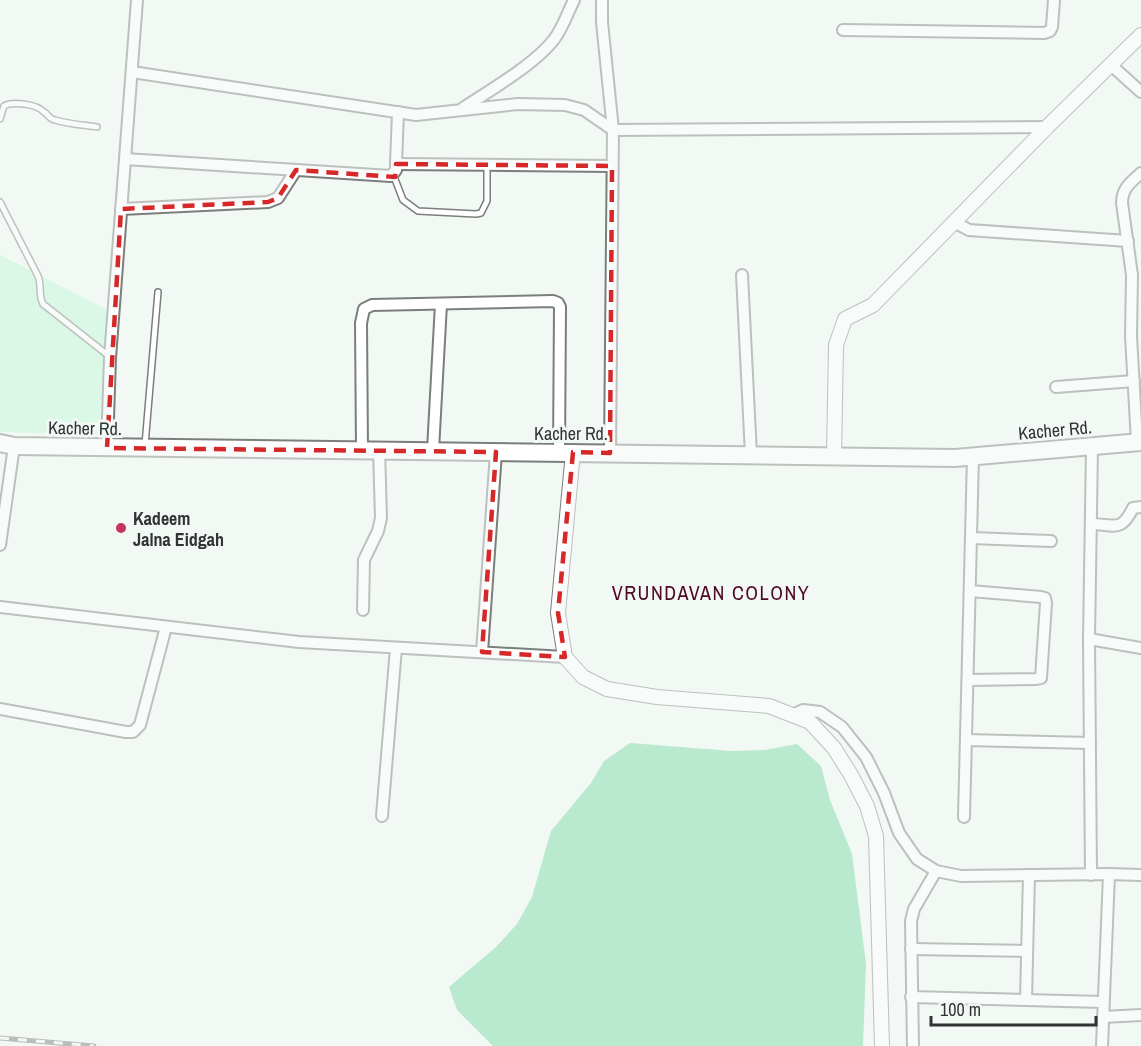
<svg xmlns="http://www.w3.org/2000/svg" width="1141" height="1046" font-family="'Archivo Narrow',sans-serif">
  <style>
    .green { fill: #bcf9d3 }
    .water { fill: #74d79f }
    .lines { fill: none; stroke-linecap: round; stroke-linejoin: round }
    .service-casing { stroke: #7a7f7c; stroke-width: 8 }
    .minor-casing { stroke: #7a7f7c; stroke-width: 14 }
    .tertiary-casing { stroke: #7a7f7c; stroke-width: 16 }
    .primary-casing { stroke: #7a7f7c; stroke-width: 20 }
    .service { stroke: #fff; stroke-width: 5 }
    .minor { stroke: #fff; stroke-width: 10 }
    .tertiary { stroke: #fff; stroke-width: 14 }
    .primary { stroke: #fff; stroke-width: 16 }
    .rail-casing { stroke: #757876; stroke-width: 5 }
    .rail { stroke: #f2f8f4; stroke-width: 3; stroke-dasharray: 9; stroke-linecap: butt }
    .marked { fill: none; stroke: #d62828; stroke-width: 4.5; stroke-dasharray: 12 8; stroke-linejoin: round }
    .poi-dot { fill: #c33560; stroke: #f2f8f4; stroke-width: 2 }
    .labels { text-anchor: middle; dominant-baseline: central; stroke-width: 6; stroke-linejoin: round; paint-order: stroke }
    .street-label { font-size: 18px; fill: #323433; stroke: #f2f8f4 }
    .poi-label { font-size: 18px; font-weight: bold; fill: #323433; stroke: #f2f8f4; text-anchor: start }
    .neighbourhood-label { font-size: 20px; letter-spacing: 1.5px; fill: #4f0a21; stroke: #f2f8f4 }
  </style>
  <rect width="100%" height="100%" fill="#f2f8f4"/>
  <path class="green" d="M0 255 108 310 99 435 0 432Z"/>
  <path class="water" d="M630 743 732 751 765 750 797 744 821 766 830 800 852 854 866 964 863 1046H493L457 1010 449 987 496 947 517 924 532 897 551 831 591 783 604 761Z"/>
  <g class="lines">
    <defs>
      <g id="service">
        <path d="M0 119 4 106C12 101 37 104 44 112 49 115 49 119 55 120 68 124 83 125 97 127"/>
        <path d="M393 174 403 200 418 211 476 214 481 213 487 201V165"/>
        <path d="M0 202 38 276C42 285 38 295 43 304L109 356"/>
        <path d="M145 445 158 292"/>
      </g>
      <g id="minor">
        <path d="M843 30 1044 33 1050 31 1052 27 1054 0"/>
        <path d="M1111 65 1141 92"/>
        <path d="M132 72 416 115 518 104 565 105 584 110 613 130 602 22V0"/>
        <path d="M463 108C489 91 537 63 555 38 563 27 568 12 574 0"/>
        <path d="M125 159 391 176 396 170V164L398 112"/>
        <path d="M396 164 612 166"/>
        <path d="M121 209 268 202 278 198 296 170"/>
        <path d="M954 222 969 230 1128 241"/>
        <path d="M742 275 751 455"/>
        <path d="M1056 387 1134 381"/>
        <path d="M1137 442 1131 336 1132 275 1122 203C1122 188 1131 182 1141 173"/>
        <path d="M107 448 110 358 137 0"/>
        <path d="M362 449 361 323 364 309 372 305 553 301 558 303 560 307 559 452"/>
        <path d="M433 450 441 304"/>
        <path d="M610 453 613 130 1047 127"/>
        <path d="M1092 524C1116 525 1121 532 1133 508L1141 507"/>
        <path d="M971 538 1051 541"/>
        <path d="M0 545 14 446"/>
        <path d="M0 607 299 642 565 657"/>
        <path d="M363 610 364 560 378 531 381 518 379 449"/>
        <path d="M1089 639 1141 648"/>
        <path d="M482 652 496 452"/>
        <path d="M968 680 1036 679 1041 678 1046 603 1045 598 1041 597 970 591"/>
        <path d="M0 709 126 732H133L140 725 166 627"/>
        <path d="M792 715 803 710 820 712 842 727 866 757 884 793 899 833 917 859 936 871 961 876 1109 874 1141 875"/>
        <path d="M966 740 1090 743"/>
        <path d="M382 816 396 648"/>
        <path d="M964 817 973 456"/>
        <path d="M1091 875 1089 639 1092 447"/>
        <path d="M911 949 1027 951"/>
        <path d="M911 997 1103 1002"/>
        <path d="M1026 1000 1029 875"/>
        <path d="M1103 1017 1141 1015"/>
        <path d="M913 1046 911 921 914 909 936 871"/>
        <path d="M1102 1046 1109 874"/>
      </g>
      <g id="tertiary">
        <path d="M573 452 558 613 565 657 583 677 607 689 657 697 769 706 810 722 834 748 851 775 867 806 876 836 882 1046"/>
        <path d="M834 456 836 345 845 319 873 305 1047 127 1141 35"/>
      </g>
      <path id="primary" d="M0 443 14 446 955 458 1141 442"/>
    </defs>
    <use href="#service" class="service-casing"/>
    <use href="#minor" class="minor-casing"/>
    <use href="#tertiary" class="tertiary-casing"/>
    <use href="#primary" class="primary-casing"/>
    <use href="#service" class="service"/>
    <use href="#minor" class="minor"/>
    <use href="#tertiary" class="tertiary"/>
    <use href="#primary" class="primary"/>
    <defs>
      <path id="rail" d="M0 1038 94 1046"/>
    </defs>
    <use href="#rail" class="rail-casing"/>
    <use href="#rail" class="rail"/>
  </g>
  <path d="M0 0H1141V1046H0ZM396 164 612 166 610 453 573 452 558 613 565 657 482 652 496 452 107 448 121 209 268 202 278 198 296 170 395 177Z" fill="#f2f8f4" fill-opacity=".55" fill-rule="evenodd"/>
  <path class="marked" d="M396 164 612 166 610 453 573 452 558 613 565 657 482 652 496 452 107 448 121 209 268 202 278 198 296 170 395 177Z"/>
  <circle class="poi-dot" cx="121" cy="528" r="6"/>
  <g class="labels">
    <g class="street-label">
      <text transform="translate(85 428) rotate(1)">Kacher Rd.</text>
      <text transform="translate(1055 430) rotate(-5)">Kacher Rd.</text>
      <text x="571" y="433">Kacher Rd.</text>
    </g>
    <g class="poi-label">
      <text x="133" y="518">Kadeem<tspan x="133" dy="21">Jalna Eidgah</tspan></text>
    </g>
    <g class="neighbourhood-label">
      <text x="711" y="592">VRUNDAVAN COLONY</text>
    </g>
  </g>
  <path d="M931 1016v9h165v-9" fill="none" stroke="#323433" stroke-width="3"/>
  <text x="940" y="1016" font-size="18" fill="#323433" stroke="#f2f8f4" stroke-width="4.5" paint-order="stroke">100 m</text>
</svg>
